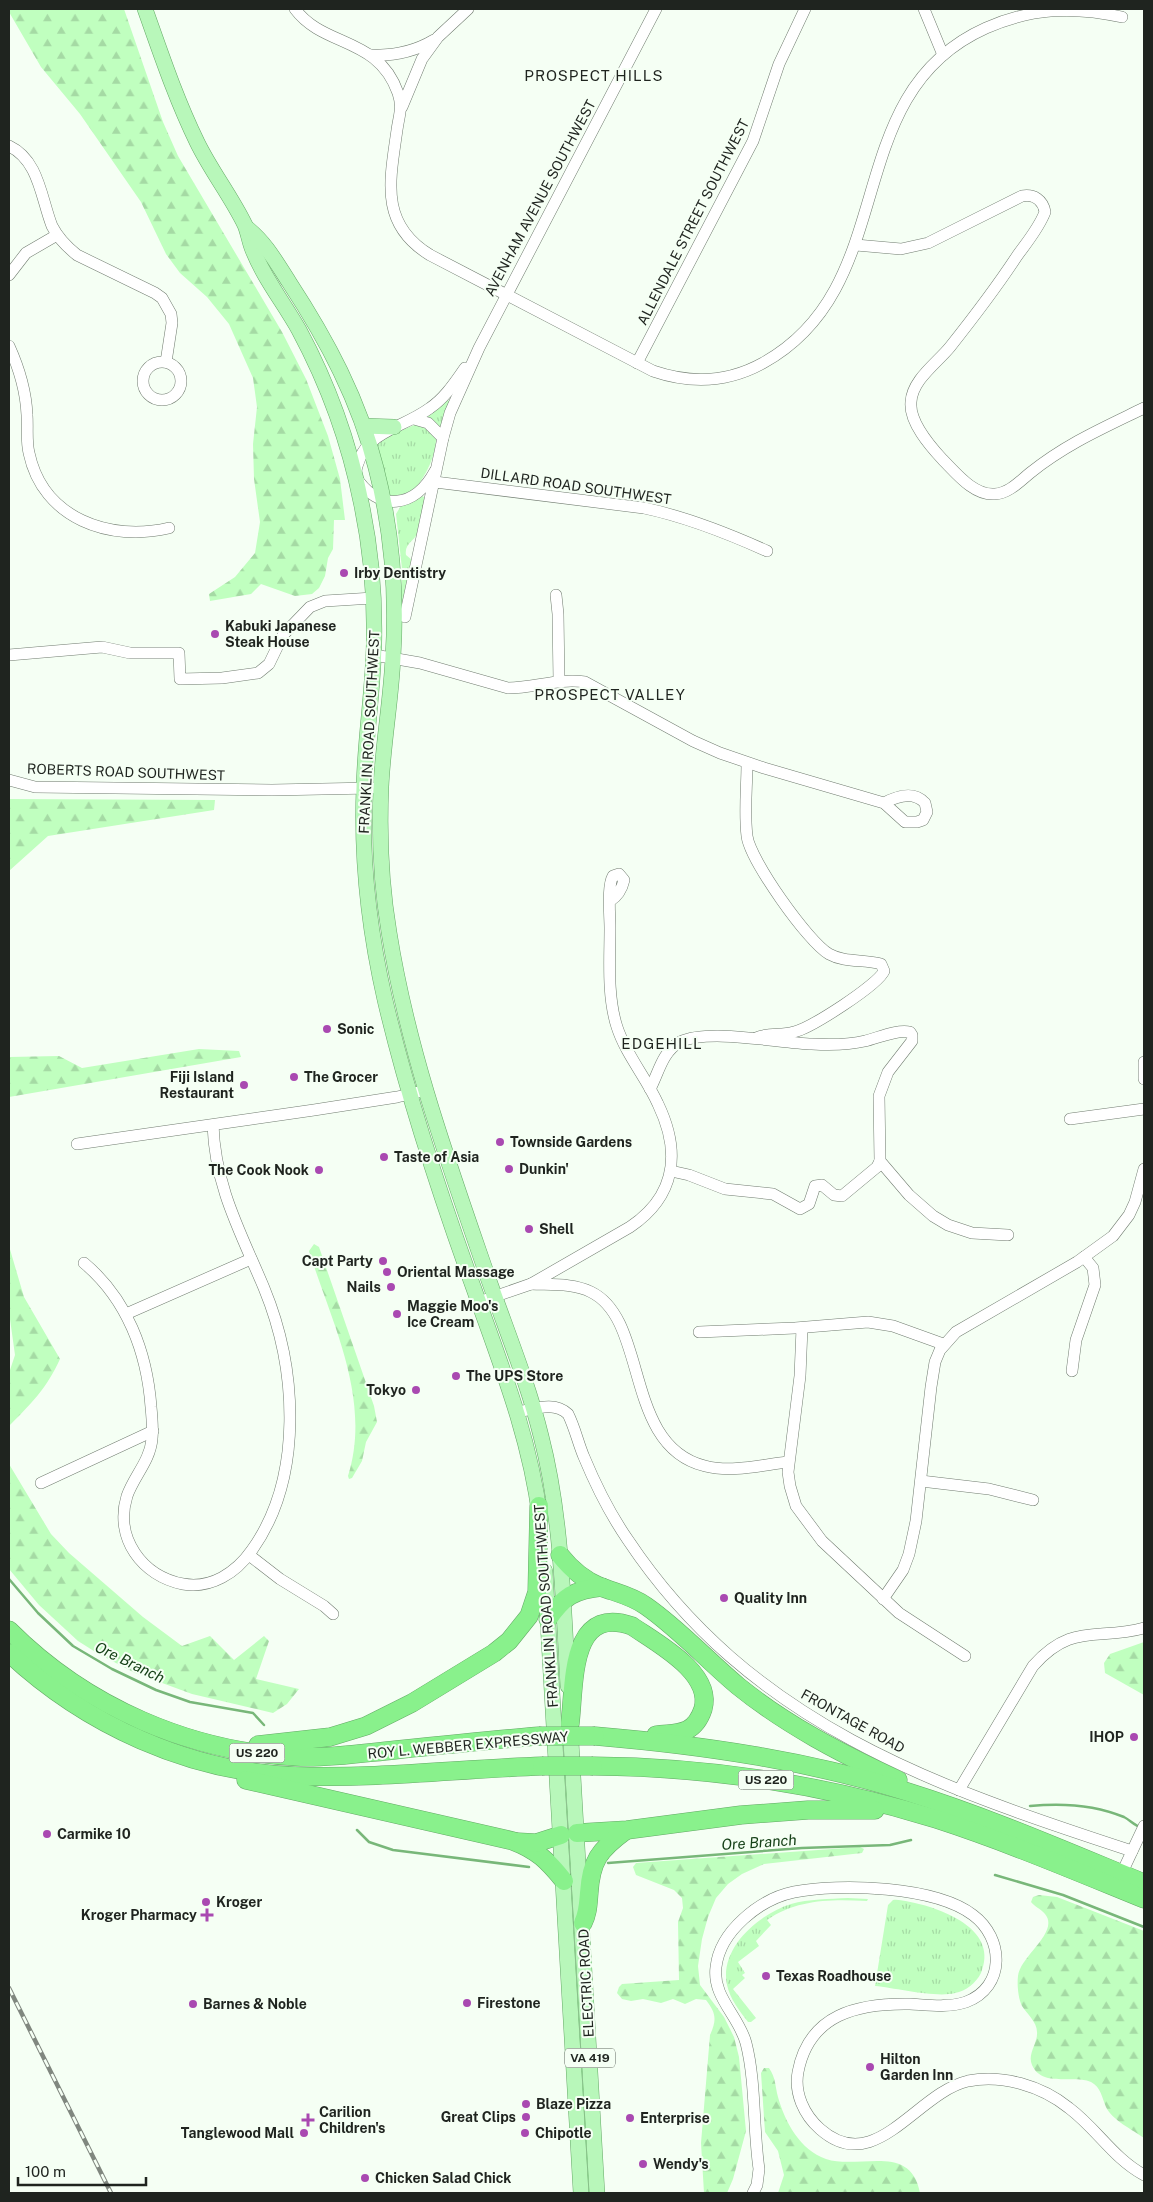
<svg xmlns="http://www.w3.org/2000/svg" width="1153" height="2202" font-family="'Public Sans',sans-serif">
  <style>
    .grass { fill: url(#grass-tufts) }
    .forest { fill: url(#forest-firs) }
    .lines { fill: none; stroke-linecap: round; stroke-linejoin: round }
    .stream { stroke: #78b779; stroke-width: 2.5 }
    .minor-casing { stroke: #717c70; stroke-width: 12 }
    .major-casing { stroke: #64a966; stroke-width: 16 }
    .highway-casing { stroke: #64a966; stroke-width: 19 }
    .minor { stroke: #fff; stroke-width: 11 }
    .major { stroke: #b8f7ba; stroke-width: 15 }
    .highway { stroke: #89f18c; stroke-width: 18 }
    .rail-casing { stroke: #80877f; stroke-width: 4.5 }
    .rail { stroke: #f5fff4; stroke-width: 2.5; stroke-dasharray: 8; stroke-linecap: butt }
    .highway-bridge-casing { stroke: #64a966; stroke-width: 19; stroke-linecap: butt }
    .highway-bridge { stroke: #89f18c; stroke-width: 18 }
    .poi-dot { fill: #a949b1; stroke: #f5fff4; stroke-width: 2 }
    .labels { text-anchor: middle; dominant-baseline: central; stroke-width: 4; stroke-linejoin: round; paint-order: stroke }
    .shield { fill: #f5fff4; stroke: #5f665f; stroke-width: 1 }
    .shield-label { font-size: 12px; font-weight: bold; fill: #1f241f }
    .street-label { font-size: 14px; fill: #1f241f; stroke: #f5fff4 }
    .poi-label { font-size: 14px; font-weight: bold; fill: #1f241f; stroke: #f5fff4; text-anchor: start }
    .neighbourhood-label { font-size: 15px; letter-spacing: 1px; fill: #1f241f; stroke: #f5fff4 }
    .water-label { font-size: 15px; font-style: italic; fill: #164118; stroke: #f5fff4 }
  </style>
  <defs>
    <pattern id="grass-tufts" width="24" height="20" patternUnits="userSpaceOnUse" patternTransform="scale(1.25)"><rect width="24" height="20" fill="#c0ffbf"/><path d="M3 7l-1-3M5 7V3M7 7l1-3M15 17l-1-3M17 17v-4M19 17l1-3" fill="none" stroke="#a5daa4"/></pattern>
    <pattern id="forest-firs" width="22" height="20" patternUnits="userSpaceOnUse" patternTransform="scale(1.25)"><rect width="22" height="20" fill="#c0ffbf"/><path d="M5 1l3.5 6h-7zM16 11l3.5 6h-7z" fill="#a5daa4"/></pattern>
  </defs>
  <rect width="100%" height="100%" fill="#f5fff4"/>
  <g class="grass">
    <path d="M447 400 450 401 440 429 425 418Z"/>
    <path d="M419 423 436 436C437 454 425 478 413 491L389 498 377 441Z"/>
    <path d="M421 495 425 498C423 509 423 521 419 531 415 541 404 543 406 555L412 560 401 617 402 569 396 514 402 504Z"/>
    <path d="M848 1898 868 1899 867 1901C832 1899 797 1899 767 1920L771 1925 756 1941 759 1946 738 1962 745 1973 742 1975 745 1978 733 1989 756 2018 751 2022H748C739 2010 730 1999 727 1985 719 1948 759 1914 791 1904 809 1899 829 1899 848 1898Z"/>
    <path d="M893 1900C900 1899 908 1902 915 1903 946 1910 999 1931 981 1973 976 1983 966 1991 955 1993 936 1998 896 1988 875 1986L888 1905Z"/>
  </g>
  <g class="forest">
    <path d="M9 9H124L163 122 178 156 282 332 306 379 328 436 340 479 345 520H334L333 549 328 558 325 576 319 588 312 594 295 596 261 584 251 594 210 601 209 594 235 577 255 553 260 522 254 479 253 444 257 407 253 378 229 324 207 297 180 273 166 254 141 202 80 114 41 67 9 12Z"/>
    <path d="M9 799 215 800 214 810 48 836 9 871Z"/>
    <path d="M199 1049 239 1051 241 1057 9 1097V1057L59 1056 82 1068Z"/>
    <path d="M314 1244 319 1247 374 1406 377 1422 366 1442 362 1461 352 1478 349 1479 348 1476C372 1399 332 1324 309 1251Z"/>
    <path d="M9 1246 24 1297 60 1359C47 1388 31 1404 9 1426V1373L15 1355 9 1312Z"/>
    <path d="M9 1464 51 1534 69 1553 143 1617 182 1646 210 1636 234 1660 264 1636 269 1641 256 1679 299 1689 287 1704 273 1713 192 1694 135 1673 97 1653 78 1641 39 1605 9 1569Z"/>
    <path d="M1144 1642V1695L1105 1673 1104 1663 1110 1654Z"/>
    <path d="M860 1847 864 1849 862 1853 764 1864 742 1874 728 1884 716 1898 708 1917 702 1939 698 1966 700 1985 724 2017 734 2037 739 2057 746 2131 733 2179 727 2193H704L701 2143 710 2035C717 2020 716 2013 706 2000L696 1999 685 2004 673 1999 661 2003 643 1999 631 2001 622 1999 617 1993 619 1987 622 1984 679 1980 678 1922 683 1908 682 1898 674 1890 636 1875 633 1867 636 1863Z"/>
    <path d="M1039 1895 1057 1897 1144 1931V2138C1133 2130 1112 2120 1106 2107 1102 2098 1101 2087 1091 2082 1074 2074 1042 2088 1032 2065 1027 2054 1038 2043 1037 2032 1037 2022 1027 2014 1022 2006 1018 1998 1017 1984 1018 1976 1020 1956 1060 1932 1045 1914 1041 1909 1035 1907 1031 1902L1033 1897Z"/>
    <path d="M764 2068H769C776 2078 775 2086 778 2097 785 2122 800 2150 826 2159 859 2170 911 2142 920 2193H778L784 2175 778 2151 765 2132 761 2073Z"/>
  </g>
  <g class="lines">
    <g class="stream">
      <path d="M9 1579 38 1613 73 1646 112 1669 156 1690 190 1702 253 1713 264 1725"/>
      <path d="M1030 1806C1060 1803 1095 1805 1124 1817 1130 1820 1134 1825 1140 1827"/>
      <path d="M357 1830 369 1842 393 1850 529 1867"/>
      <path d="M608 1863 802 1848 890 1845 911 1840"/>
      <path d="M995 1875 1063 1895 1144 1927"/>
    </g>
    <defs>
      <g id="minor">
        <path d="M295 9C324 48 378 36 398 93 403 108 399 115 397 130 390 180 379 224 430 255L653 371C691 384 727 383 763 363 904 285 836 95 986 28 1032 8 1073 6 1122 17"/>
        <path d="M924 9 943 55"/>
        <path d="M371 55C394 56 414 52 434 40"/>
        <path d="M402 107 422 59 438 37 468 9"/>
        <path d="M9 146C39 160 41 198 52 226 58 238 67 247 77 255L155 293 162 298 171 314 172 323 166 362"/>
        <path d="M856 245 901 249 928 243 1022 196C1034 194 1043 200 1045 212 1039 228 1027 242 1017 256 996 288 973 318 950 347 937 363 912 380 911 402 909 422 930 446 943 460 956 473 974 496 995 494 1009 493 1019 482 1030 473 1066 444 1103 428 1144 408"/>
        <path d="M9 275 26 253 57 235"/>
        <path d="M9 346C19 368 26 391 27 415 28 428 26 441 29 453 43 519 110 542 169 528"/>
        <circle cx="162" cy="381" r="19"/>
        <path d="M637 363 753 141 779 64 805 9"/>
        <path d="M414 419 428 423 443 438"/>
        <path d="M435 471C415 508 379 513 355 476 361 430 399 431 430 408 445 398 455 382 465 368"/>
        <path d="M435 482 644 508C687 517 727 533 767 551"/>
        <path d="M556 595 558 614 559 681"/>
        <path d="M405 617 443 438 450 413 479 348 656 9"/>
        <path d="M9 655 102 647 130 653H179L180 679 222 678 258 673 269 664 283 635 310 607 325 601 373 598"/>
        <path d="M374 655 420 663 508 688C534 688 559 678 585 682L693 741 720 753 764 768 884 803 905 822H917L923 820 927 812 925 803C914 791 897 796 884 803"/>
        <path d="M747 763C747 787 744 812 747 836 750 860 808 942 829 954 845 963 864 959 881 964L884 971C878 985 811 1028 794 1032 781 1036 769 1032 756 1038"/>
        <path d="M9 780 35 787 272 790 372 788"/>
        <path d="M1144 1062V1079"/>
        <path d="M650 1089C659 1072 662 1052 680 1042 709 1028 779 1043 812 1044 830 1045 848 1045 865 1041 878 1038 897 1029 910 1032L912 1035V1041L888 1072 879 1096 880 1161 909 1195 933 1216 948 1225 972 1233 1008 1235"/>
        <path d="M1070 1119 1144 1109"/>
        <path d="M77 1144 314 1110 397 1097 427 1090"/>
        <path d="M671 1171 689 1175 725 1189 773 1194 800 1209 809 1204 815 1186 822 1185 834 1195 842 1196 877 1167 880 1161"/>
        <path d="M84 1263C127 1299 147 1352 151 1407 152 1417 153 1428 152 1439 150 1461 134 1476 127 1496 114 1538 142 1576 183 1584 211 1589 236 1573 252 1550 304 1477 297 1368 264 1288 241 1233 215 1187 213 1125"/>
        <path d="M531 1284C551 1285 573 1283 591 1292 649 1320 623 1446 705 1466 732 1473 761 1465 788 1462"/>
        <path d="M479 1302 531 1284 630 1227C676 1196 681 1152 658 1104 646 1077 626 1055 617 1027 607 996 610 960 610 928 610 915 607 886 613 876L619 874 624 880C622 889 618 896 610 901"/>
        <path d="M126 1314 251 1259"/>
        <path d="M802 1328 800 1376 788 1472 790 1486 796 1506 822 1541 899 1613 965 1656"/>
        <path d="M699 1332 795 1328 868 1322 893 1326 943 1344"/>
        <path d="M1072 1371 1076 1340 1095 1285 1093 1268 1084 1257"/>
        <path d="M518 1412C535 1409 554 1401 568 1414 575 1428 578 1443 584 1457 596 1486 610 1514 628 1540 750 1723 933 1786 1132 1851"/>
        <path d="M921 1481 989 1489 1033 1500"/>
        <path d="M41 1483 153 1431"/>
        <path d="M249 1555 280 1579 324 1606 333 1614"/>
        <path d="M883 1599 903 1570 909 1554 916 1521 931 1387 935 1362 940 1350 956 1332 1077 1262 1113 1236 1129 1215 1135 1202 1144 1169"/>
        <path d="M959 1790 1033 1666C1072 1622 1097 1641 1144 1628"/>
        <path d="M1119 1879 1144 1826"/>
        <path d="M753 2193 757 2185 759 2169C753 2128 756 2082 746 2043 739 2016 712 1997 716 1967 720 1931 760 1899 794 1892 840 1883 935 1886 973 1915 1004 1938 1006 1987 966 2002 949 2008 928 2005 910 2004 858 2003 809 2014 798 2072 794 2093 804 2115 820 2129 875 2178 916 2093 968 2081 1002 2074 1042 2086 1069 2108 1097 2129 1113 2158 1144 2175"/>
      </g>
      <g id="major">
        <path d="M145 9C161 54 176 99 197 142 211 171 231 196 245 225 248 232 249 240 252 248 263 277 284 303 299 330 328 384 349 442 361 502 371 548 375 597 374 644 373 692 365 740 364 787 361 859 369 930 385 1000 408 1098 440 1195 474 1289 501 1365 530 1438 540 1518"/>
        <path d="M247 228C266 243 276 262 289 282 327 340 359 400 376 468 392 530 397 594 393 657 391 701 383 743 381 787 379 835 381 884 389 932 407 1047 447 1159 485 1269 504 1325 527 1379 541 1436 562 1517 563 1603 568 1686"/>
        <path d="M364 426 394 427"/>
        <path d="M545 1571 581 2193"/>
        <path d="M570 1724 597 2193"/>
      </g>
      <g id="highway">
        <path d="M560 1555C571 1569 584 1580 601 1587 617 1593 632 1596 646 1606 679 1629 707 1660 738 1686 786 1725 842 1754 898 1780"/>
        <path d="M548 1619C564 1596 574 1590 602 1587"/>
        <path d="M9 1630C86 1707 191 1753 301 1757 332 1758 364 1753 395 1750 443 1745 491 1740 539 1736"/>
        <path d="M9 1653C86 1725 189 1772 295 1776 377 1779 460 1769 542 1766"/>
        <path d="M570 1724C575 1684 569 1604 632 1626 658 1644 713 1673 703 1709 700 1718 695 1726 687 1730 676 1735 667 1733 656 1735"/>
        <path d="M595 1736C700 1745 807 1760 908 1792 988 1817 1066 1851 1144 1883"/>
        <path d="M258 1745 330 1737 366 1726 412 1703 494 1653 509 1641 529 1616 537 1592 539 1506"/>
        <path d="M593 1766C709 1767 826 1785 936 1819 1007 1842 1075 1871 1144 1899"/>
        <path d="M246 1780 513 1841C537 1850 548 1861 564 1881"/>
        <path d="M577 1833 627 1830 741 1815 808 1810H875"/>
        <path d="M518 1842 536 1843 561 1835"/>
        <path d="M583 1923C588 1913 588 1904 589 1893 591 1861 599 1850 625 1831"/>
      </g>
    </defs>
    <use href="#minor" class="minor-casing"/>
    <use href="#major" class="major-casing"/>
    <use href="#highway" class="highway-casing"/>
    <use href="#minor" class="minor"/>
    <use href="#major" class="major"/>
    <use href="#highway" class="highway"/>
    <defs>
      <path id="rail" d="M9 1988 111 2193"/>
    </defs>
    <use href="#rail" class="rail-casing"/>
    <use href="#rail" class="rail"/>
    <defs>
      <g id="highway-bridge">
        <path d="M539 1736H595"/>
        <path d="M542 1766H593"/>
      </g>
    </defs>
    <use href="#highway-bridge" class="highway-bridge-casing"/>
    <use href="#highway-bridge" class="highway-bridge"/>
  </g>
  <g class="poi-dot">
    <circle cx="344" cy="573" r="5"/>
    <circle cx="215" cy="634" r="5"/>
    <circle cx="327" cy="1029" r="5"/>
    <circle cx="294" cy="1077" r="5"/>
    <circle cx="244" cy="1085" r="5"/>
    <circle cx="500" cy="1142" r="5"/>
    <circle cx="384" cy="1157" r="5"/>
    <circle cx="509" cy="1169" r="5"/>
    <circle cx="319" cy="1170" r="5"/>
    <circle cx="529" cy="1229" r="5"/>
    <circle cx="383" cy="1261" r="5"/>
    <circle cx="387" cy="1272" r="5"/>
    <circle cx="391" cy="1287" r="5"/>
    <circle cx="397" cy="1314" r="5"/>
    <circle cx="456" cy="1376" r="5"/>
    <circle cx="416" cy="1390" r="5"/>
    <circle cx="724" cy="1598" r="5"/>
    <circle cx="1134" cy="1737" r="5"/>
    <circle cx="47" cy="1834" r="5"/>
    <circle cx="206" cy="1902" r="5"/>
    <path d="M204.5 1907.5h5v5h5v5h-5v5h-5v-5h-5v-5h5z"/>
    <circle cx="766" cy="1976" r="5"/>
    <circle cx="467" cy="2003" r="5"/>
    <circle cx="193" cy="2004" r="5"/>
    <circle cx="870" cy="2067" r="5"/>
    <circle cx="526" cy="2104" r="5"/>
    <circle cx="526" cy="2117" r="5"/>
    <circle cx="630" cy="2118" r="5"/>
    <path d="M305.5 2112.5h5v5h5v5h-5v5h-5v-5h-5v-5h5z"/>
    <circle cx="304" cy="2133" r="5"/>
    <circle cx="525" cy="2133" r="5"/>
    <circle cx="643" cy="2164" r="5"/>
    <circle cx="365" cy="2178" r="5"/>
  </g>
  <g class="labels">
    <g class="shield">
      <rect x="229.5" y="1743.5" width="55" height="19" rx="4"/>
      <rect x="738.5" y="1770.5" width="55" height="19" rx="4"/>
      <rect x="565" y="2048.5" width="50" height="19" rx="4"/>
    </g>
    <g class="shield-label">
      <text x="257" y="1753">US 220</text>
      <text x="766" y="1780">US 220</text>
      <text x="590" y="2058">VA 419</text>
    </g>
    <g class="street-label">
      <text transform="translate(540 198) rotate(-62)">AVENHAM AVENUE SOUTHWEST</text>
      <text transform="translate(693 222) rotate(-63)">ALLENDALE STREET SOUTHWEST</text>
      <text transform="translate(576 486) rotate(8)">DILLARD ROAD SOUTHWEST</text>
      <text transform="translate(369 732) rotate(-87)">FRANKLIN ROAD SOUTHWEST</text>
      <text transform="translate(126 772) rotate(2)">ROBERTS ROAD SOUTHWEST</text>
      <text transform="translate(546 1606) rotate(-94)">FRANKLIN ROAD SOUTHWEST</text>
      <text transform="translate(853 1721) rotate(29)">FRONTAGE ROAD</text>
      <text transform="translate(468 1745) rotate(-5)">ROY L. WEBBER EXPRESSWAY</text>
      <text transform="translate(586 1983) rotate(-93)">ELECTRIC ROAD</text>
    </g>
    <g class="poi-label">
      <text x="354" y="573">Irby Dentistry</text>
      <text x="225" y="626">Kabuki Japanese<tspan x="225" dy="16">Steak House</tspan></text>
      <text x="337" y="1029">Sonic</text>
      <text x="234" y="1077" text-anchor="end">Fiji Island<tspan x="234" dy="16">Restaurant</tspan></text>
      <text x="304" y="1077">The Grocer</text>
      <text x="510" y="1142">Townside Gardens</text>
      <text x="394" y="1157">Taste of Asia</text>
      <text x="519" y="1169">Dunkin'</text>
      <text x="309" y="1170" text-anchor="end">The Cook Nook</text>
      <text x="539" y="1229">Shell</text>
      <text x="373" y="1261" text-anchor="end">Capt Party</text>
      <text x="397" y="1272">Oriental Massage</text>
      <text x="381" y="1287" text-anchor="end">Nails</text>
      <text x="407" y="1306">Maggie Moo's<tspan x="407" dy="16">Ice Cream</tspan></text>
      <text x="466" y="1376">The UPS Store</text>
      <text x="406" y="1390" text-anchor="end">Tokyo</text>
      <text x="734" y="1598">Quality Inn</text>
      <text x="1124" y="1737" text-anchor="end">IHOP</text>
      <text x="57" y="1834">Carmike 10</text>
      <text x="216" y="1902">Kroger</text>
      <text x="197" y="1915" text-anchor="end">Kroger Pharmacy</text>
      <text x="776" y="1976">Texas Roadhouse</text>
      <text x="477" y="2003">Firestone</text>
      <text x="203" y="2004">Barnes &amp; Noble</text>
      <text x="880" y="2059">Hilton<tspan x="880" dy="16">Garden Inn</tspan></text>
      <text x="536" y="2104">Blaze Pizza</text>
      <text x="319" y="2112">Carilion<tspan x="319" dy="16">Children's</tspan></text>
      <text x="516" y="2117" text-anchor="end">Great Clips</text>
      <text x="640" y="2118">Enterprise</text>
      <text x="294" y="2133" text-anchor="end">Tanglewood Mall</text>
      <text x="535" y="2133">Chipotle</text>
      <text x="653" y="2164">Wendy's</text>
      <text x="375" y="2178">Chicken Salad Chick</text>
    </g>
    <g class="neighbourhood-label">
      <text x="594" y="75">PROSPECT HILLS</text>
      <text x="610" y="694">PROSPECT VALLEY</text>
      <text x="662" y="1043">EDGEHILL</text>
    </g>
    <g class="water-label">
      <text transform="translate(130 1662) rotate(26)">Ore Branch</text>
      <text transform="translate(759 1842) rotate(-4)">Ore Branch</text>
    </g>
  </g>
  <rect width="1153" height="2202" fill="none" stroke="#1f241f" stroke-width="20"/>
  <path d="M18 2177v8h128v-8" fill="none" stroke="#1f241f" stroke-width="2.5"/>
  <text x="25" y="2177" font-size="15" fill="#1f241f" stroke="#f5fff4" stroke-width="4" paint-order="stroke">100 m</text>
</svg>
